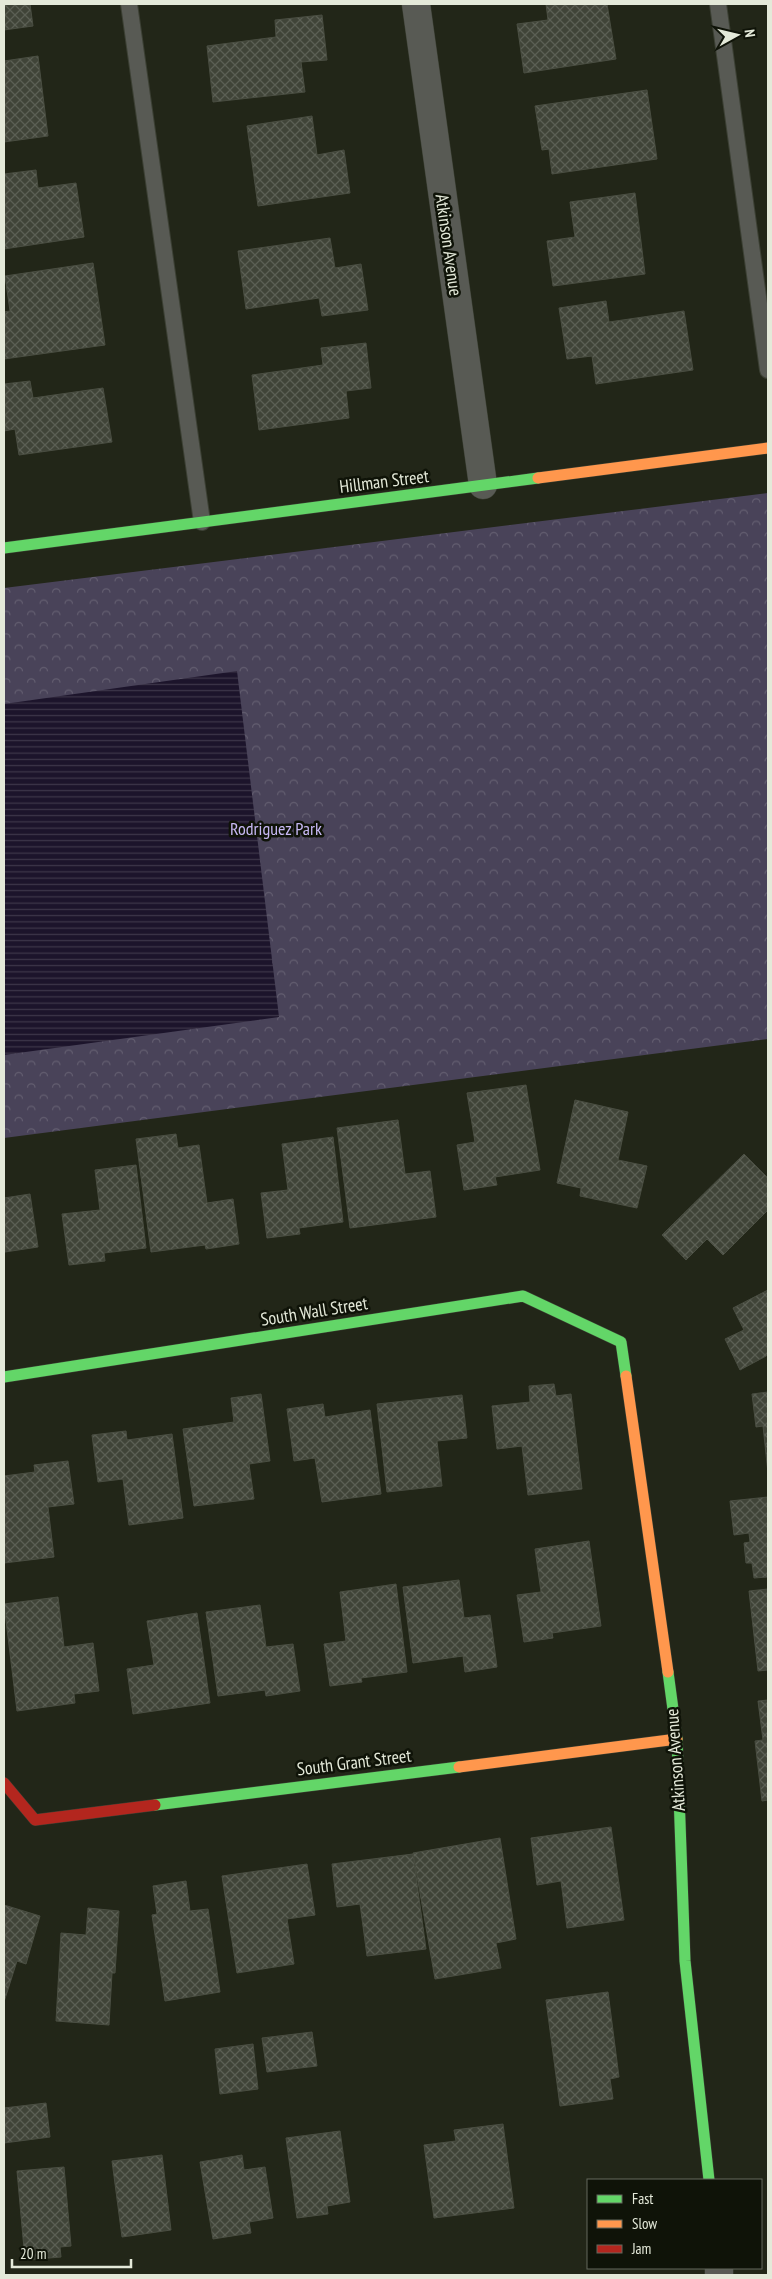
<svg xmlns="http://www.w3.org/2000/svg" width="772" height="2279" font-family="'PT Sans Narrow',sans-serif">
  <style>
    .park { fill: url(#park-crowns) }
    .water { fill: url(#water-rules) }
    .building { fill: url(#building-cross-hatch); stroke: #4a4e42 }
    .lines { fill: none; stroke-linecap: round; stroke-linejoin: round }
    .lane-casing { stroke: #3c4034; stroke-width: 18 }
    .street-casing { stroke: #3c4034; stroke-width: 29 }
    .fast-casing { stroke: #3c4034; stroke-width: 12 }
    .slow-casing { stroke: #3c4034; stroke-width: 12 }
    .jam-casing { stroke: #3c4034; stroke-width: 12 }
    .lane { stroke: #585a54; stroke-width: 16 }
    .street { stroke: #585a54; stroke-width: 28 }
    .fast { stroke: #63d668; stroke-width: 11 }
    .slow { stroke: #ff974d; stroke-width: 11 }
    .jam { stroke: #b3261e; stroke-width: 11 }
    .labels { text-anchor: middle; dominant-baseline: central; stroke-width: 5; stroke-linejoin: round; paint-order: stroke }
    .street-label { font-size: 18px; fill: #e4e9d9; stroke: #0f1308 }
    .park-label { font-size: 18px; fill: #c7b8f3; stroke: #0f1308 }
  </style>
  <defs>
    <pattern id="park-crowns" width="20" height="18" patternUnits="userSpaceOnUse" patternTransform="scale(1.25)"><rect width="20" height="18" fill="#494359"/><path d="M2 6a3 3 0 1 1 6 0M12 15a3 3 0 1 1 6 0" fill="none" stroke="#635e70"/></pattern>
    <pattern id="water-rules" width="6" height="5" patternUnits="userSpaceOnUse" patternTransform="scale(1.25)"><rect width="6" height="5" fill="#1c142b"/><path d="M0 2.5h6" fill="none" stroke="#3d3649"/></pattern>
    <pattern id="building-cross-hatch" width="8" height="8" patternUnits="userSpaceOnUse" patternTransform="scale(1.25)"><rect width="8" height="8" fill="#404438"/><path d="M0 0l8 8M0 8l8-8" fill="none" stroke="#5b5f54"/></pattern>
  </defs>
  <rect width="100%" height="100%" fill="#222618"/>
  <path class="park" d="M768 493V1039L4 1138V588Z"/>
  <path class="water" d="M237 671 279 1017 4 1055V704Z"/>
  <g class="building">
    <path d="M4 4H30L33 26 4 30Z"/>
    <path d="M546 4H607L616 59 524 73 517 24 548 20Z"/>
    <path d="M322 15 327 60 301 62 305 92 213 102 207 46 276 37 275 20Z"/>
    <path d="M38 56 48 136 4 142V61Z"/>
    <path d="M647 90 657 159 552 174 549 149 542 150 535 106Z"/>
    <path d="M312 116 317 155 344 150 350 193 258 206 247 126Z"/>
    <path d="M36 170 38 188 76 183 84 237 4 249V174Z"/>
    <path d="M635 193 645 274 553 286 547 241 575 237 570 202Z"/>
    <path d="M330 238 335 268 361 264 368 310 322 316 319 298 246 309 238 251Z"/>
    <path d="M93 263 105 345 4 359V312L10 311 5 276Z"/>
    <path d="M606 301 609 322 684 311 693 370 596 384 592 356 567 359 559 308Z"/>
    <path d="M366 343 371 388 346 391 349 418 259 430 252 375 323 365 321 348Z"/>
    <path d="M30 381 33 398 103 388 112 442 19 455 15 429 4 431V384Z"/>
    <path d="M526 1085 540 1170 495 1177 497 1185 464 1190 457 1145 475 1142 467 1093Z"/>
    <path d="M575 1100 628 1112 618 1160 647 1166 637 1208 580 1196 581 1188 557 1183Z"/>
    <path d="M398 1120 405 1174 430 1171 436 1217 350 1228 337 1128Z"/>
    <path d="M176 1134 178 1148 199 1145 207 1203 233 1199 239 1244 206 1249 205 1245 151 1252 136 1139Z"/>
    <path d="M333 1137 343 1222 299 1228 300 1234 267 1238 261 1193 288 1190 282 1144Z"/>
    <path d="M744 1154 768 1178V1210L723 1255 707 1239 686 1260 662 1235Z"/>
    <path d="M136 1165 146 1248 104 1253 105 1261 69 1265 62 1214 100 1210 95 1170Z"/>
    <path d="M30 1194 38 1247 5 1252 4 1198Z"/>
    <path d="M768 1290V1355L740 1370 725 1339 744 1330 733 1308Z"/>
    <path d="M554 1384 556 1396 571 1394 582 1489 528 1495 522 1446 497 1449 492 1406 530 1402 529 1386Z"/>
    <path d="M768 1392V1473L763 1426 756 1427 752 1394Z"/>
    <path d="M261 1394 270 1461 249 1464 254 1499 194 1506 183 1429 234 1422 231 1398Z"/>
    <path d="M462 1395 467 1438 437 1441 442 1486 387 1492 377 1404Z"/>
    <path d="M323 1404 325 1417 370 1410 381 1494 322 1502 315 1458 294 1461 287 1409Z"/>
    <path d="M126 1431 127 1440 172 1434 183 1518 129 1525 123 1479 98 1482 92 1435Z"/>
    <path d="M68 1461 74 1504 48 1507 54 1557 4 1563V1476L35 1472 34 1465Z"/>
    <path d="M768 1497V1577L754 1578 752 1563H746L744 1543 750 1542 749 1533 734 1535 730 1501Z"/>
    <path d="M589 1541 601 1626 552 1633 553 1638 524 1642 517 1595 541 1592 535 1549Z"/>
    <path d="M459 1580 464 1618 490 1615 497 1667 465 1672 463 1656 413 1663 403 1587Z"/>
    <path d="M396 1584 407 1672 361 1678 362 1682 330 1686 324 1644 346 1641 340 1592Z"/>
    <path d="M768 1589V1670L758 1671 749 1591Z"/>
    <path d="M58 1597 64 1647 93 1643 99 1691 74 1694 75 1703 17 1711 4 1604Z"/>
    <path d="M260 1605 266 1647 293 1644 300 1691 266 1696 265 1690 218 1696 206 1612Z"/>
    <path d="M197 1613 210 1703 133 1714 127 1669 154 1665 147 1621Z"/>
    <path d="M768 1700V1800L762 1801 755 1741 763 1740 758 1701Z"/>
    <path d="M611 1827 624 1920 567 1928 561 1881 537 1885 531 1838Z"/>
    <path d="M500 1838 516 1939 496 1943 501 1968 435 1979 413 1853Z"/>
    <path d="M413 1854 426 1949 367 1956 360 1904 337 1907 332 1864Z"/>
    <path d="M307 1864 315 1915 287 1919 294 1964 237 1973 222 1876Z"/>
    <path d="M186 1881 190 1911 208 1909 220 1992 165 2001 152 1915 157 1914 153 1886Z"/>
    <path d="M4 1905 40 1916 26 1964 17 1961 4 2002Z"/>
    <path d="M88 1908 119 1911 115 1973H112L109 2025 56 2021 61 1933 86 1935Z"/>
    <path d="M608 1992 619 2077 610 2079 613 2099 560 2106 546 2000Z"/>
    <path d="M312 2032 317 2066 267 2072 262 2038Z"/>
    <path d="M253 2044 258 2089 220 2094 215 2049Z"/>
    <path d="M46 2103 50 2137 4 2143V2108Z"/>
    <path d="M503 2124 514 2208 434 2218 424 2145 456 2141 454 2130Z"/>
    <path d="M340 2131 350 2202 327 2206 328 2214 297 2218 286 2138Z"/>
    <path d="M162 2155 171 2230 122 2237 112 2161Z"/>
    <path d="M242 2155 244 2170 265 2167 273 2218 249 2222 251 2233 213 2239 200 2162Z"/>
    <path d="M64 2167 71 2246 60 2247 61 2257 25 2260 17 2171Z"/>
  </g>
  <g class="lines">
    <defs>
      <g id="lane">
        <path d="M129 4 202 522"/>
        <path d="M718 4 768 370"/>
      </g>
      <g id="street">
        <path d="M416 4 483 485"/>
        <path d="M719 2268V2275"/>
      </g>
      <g id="fast">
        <path d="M4 548 538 478"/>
        <path d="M4 1377 523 1296 621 1342 626 1376"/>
        <path d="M668 1672 677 1739 685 1961 709 2180"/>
        <path d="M155 1805 459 1767"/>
      </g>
      <g id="slow">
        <path d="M538 478 768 448"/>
        <path d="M626 1376 668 1672"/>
        <path d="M459 1767 677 1739"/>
      </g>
      <path id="jam" d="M4 1783 35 1820 155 1805"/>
    </defs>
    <use href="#lane" class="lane-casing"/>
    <use href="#street" class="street-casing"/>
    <use href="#fast" class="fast-casing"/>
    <use href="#slow" class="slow-casing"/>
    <use href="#jam" class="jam-casing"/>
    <use href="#lane" class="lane"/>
    <use href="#street" class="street"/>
    <use href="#fast" class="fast"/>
    <use href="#slow" class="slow"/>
    <use href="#jam" class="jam"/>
  </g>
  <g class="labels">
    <g class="street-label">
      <text transform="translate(449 245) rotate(82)">Atkinson Avenue</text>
      <text transform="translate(384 481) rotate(-7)">Hillman Street</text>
      <text transform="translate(314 1311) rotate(-9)">South Wall Street</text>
      <text transform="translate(675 1760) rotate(-94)">Atkinson Avenue</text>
      <text transform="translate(354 1762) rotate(-7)">South Grant Street</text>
    </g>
    <g class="park-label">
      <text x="276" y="828">Rodriguez Park</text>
    </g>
  </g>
  <rect width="772" height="2279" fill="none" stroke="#e4e9d9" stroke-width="10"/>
  <rect x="587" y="2179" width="175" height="90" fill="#0f1308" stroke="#64695c"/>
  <rect x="597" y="2195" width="25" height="8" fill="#63d668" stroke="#64695c"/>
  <text x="632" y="2204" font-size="15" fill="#e4e9d9">Fast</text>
  <rect x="597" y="2220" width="25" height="8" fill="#ff974d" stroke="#64695c"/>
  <text x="632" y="2229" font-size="15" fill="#e4e9d9">Slow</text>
  <rect x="597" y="2245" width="25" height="8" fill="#b3261e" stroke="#64695c"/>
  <text x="632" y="2254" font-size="15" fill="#e4e9d9">Jam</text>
  <g transform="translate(737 35) rotate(82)" stroke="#0f1308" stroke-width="4" paint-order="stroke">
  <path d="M0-4L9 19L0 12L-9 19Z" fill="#e4e9d9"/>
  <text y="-8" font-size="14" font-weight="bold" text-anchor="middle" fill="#e4e9d9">N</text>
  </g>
  <path d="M12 2259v8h119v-8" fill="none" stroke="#e4e9d9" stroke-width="2.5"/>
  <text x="20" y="2259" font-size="15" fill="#e4e9d9" stroke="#0f1308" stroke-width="4" paint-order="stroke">20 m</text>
</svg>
